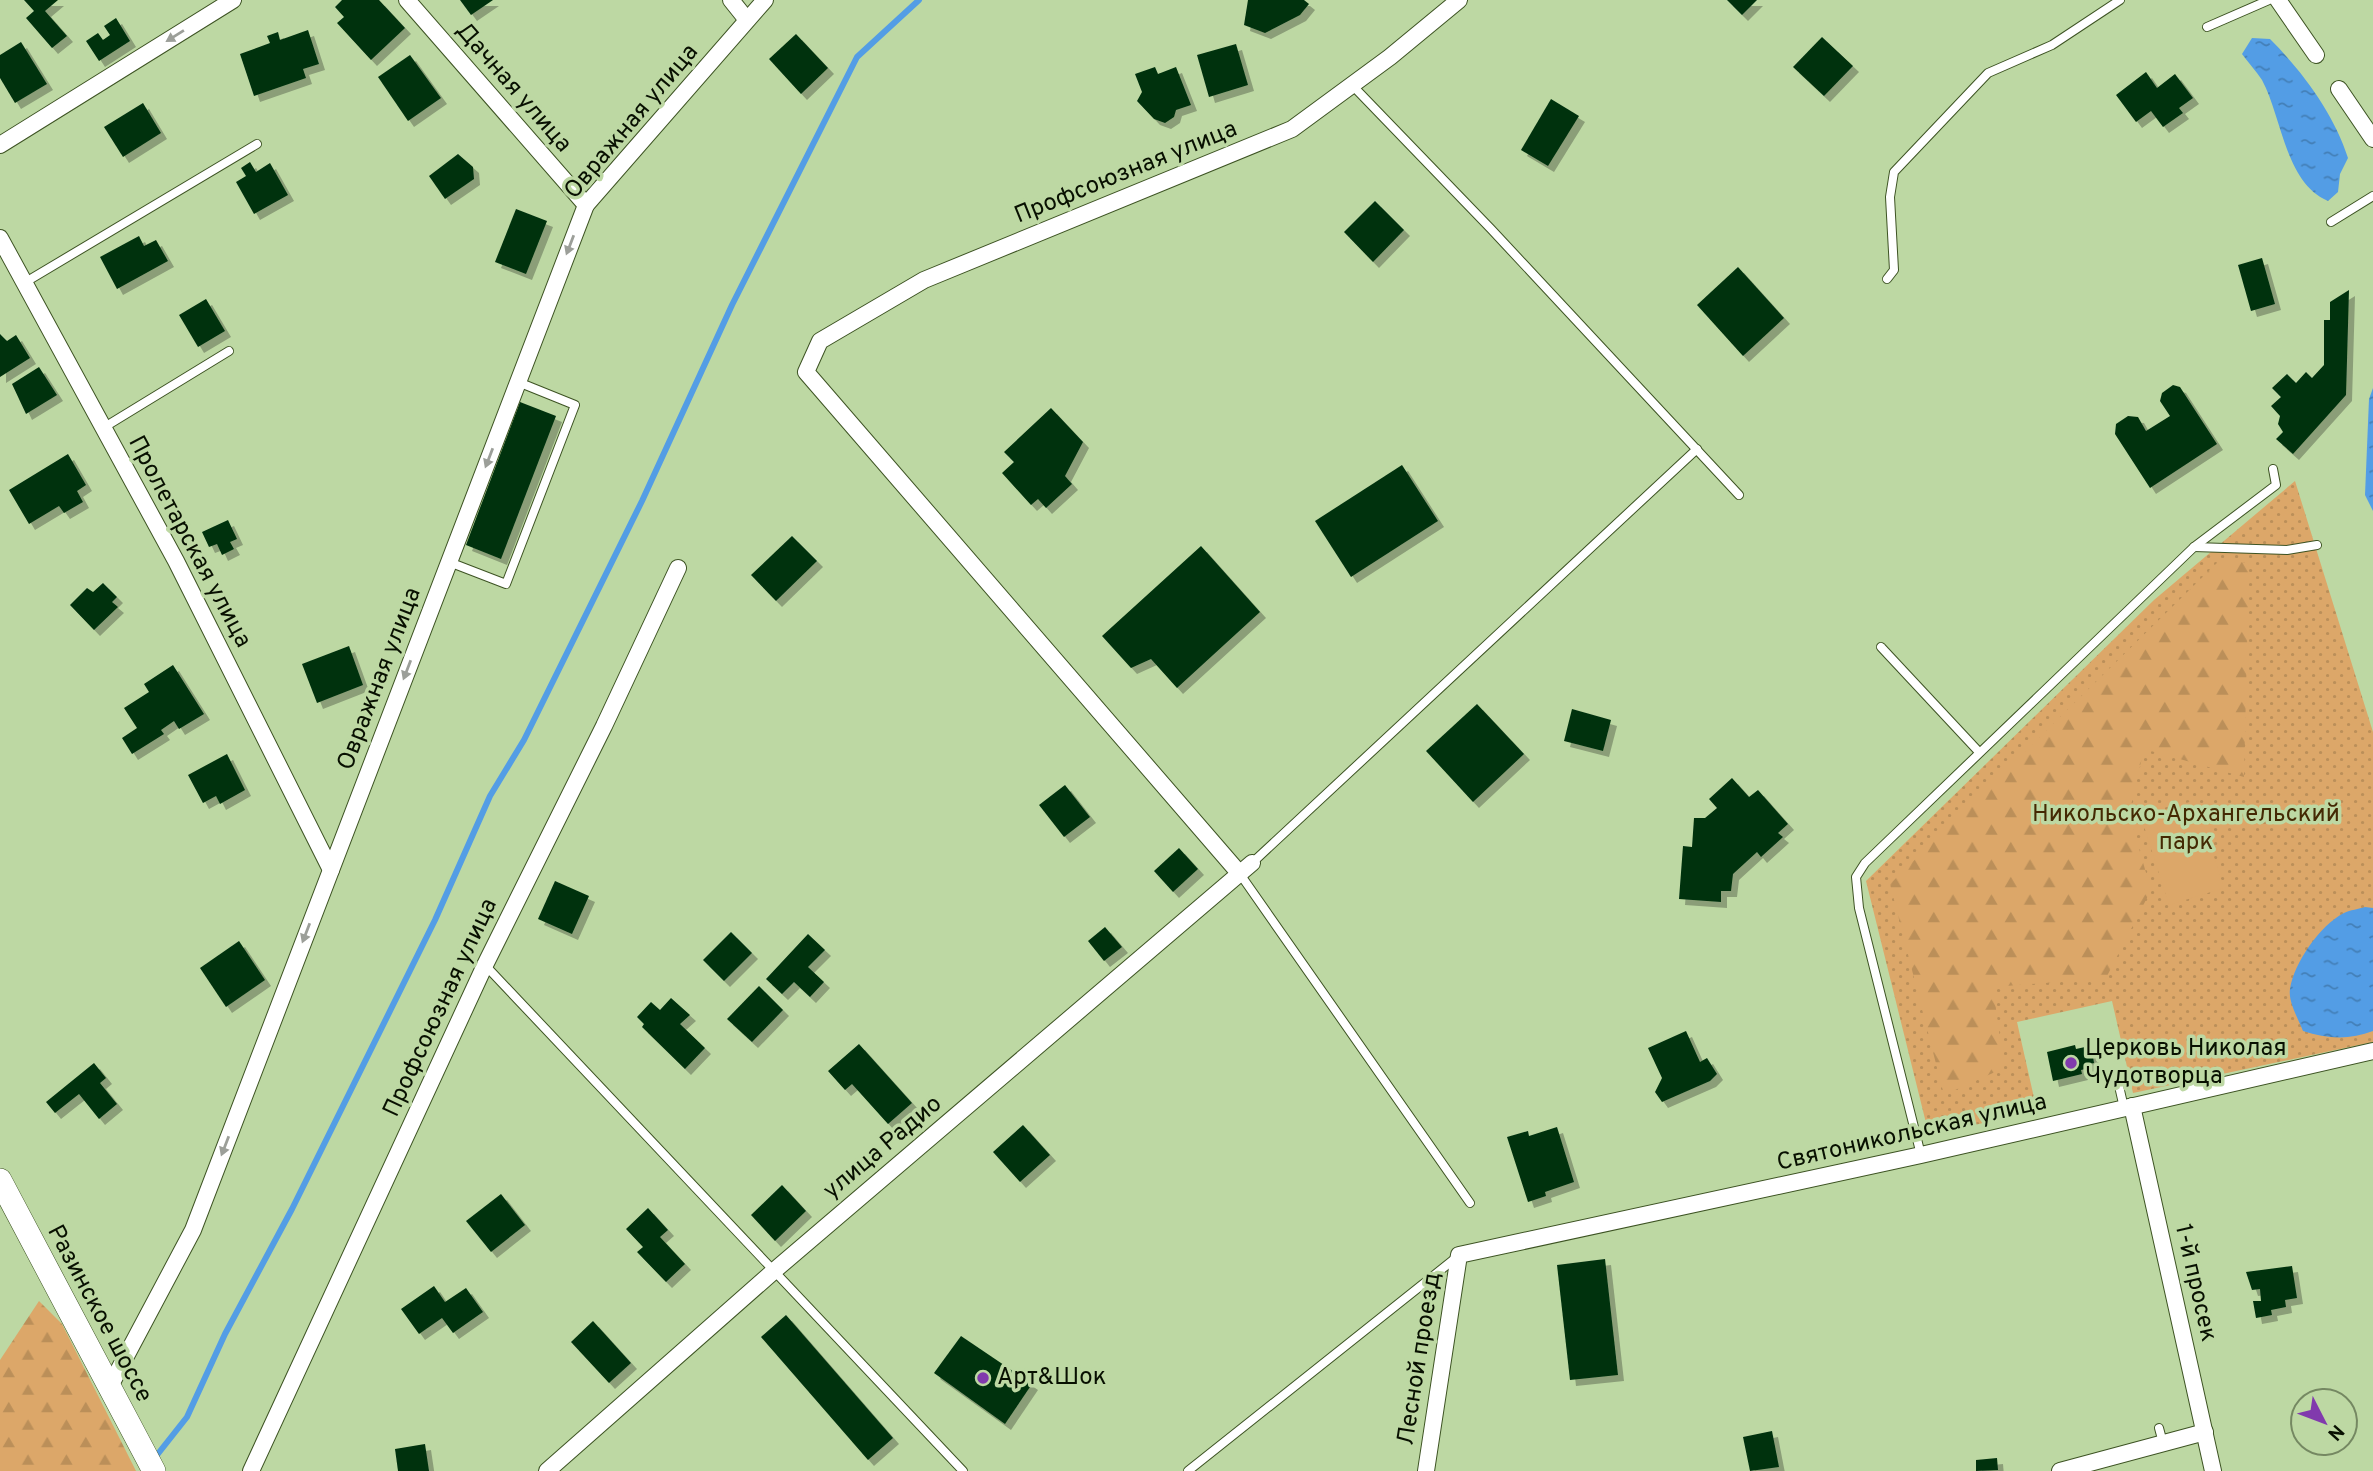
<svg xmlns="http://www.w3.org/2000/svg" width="2373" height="1471" font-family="Overpass,sans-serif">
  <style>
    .green { fill: url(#green-dots) }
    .forest { fill: url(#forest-firs) }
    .pitch { fill: #dca769 }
    .water { fill: url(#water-ripples) }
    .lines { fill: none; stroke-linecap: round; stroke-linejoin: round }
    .stream { stroke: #539de5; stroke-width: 6 }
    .building { fill: #003110; filter: url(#shadow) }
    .service-casing { stroke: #3d5323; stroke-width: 10 }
    .minor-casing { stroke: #3d5323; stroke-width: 18 }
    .secondary-casing { stroke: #3d5323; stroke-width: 24 }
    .service { stroke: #fff; stroke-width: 8 }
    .minor { stroke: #fff; stroke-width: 16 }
    .secondary { stroke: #fff; stroke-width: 23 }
    .oneway { fill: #9c9f99 }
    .poi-dot { fill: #813aad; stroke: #bdd8a3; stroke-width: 2.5 }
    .labels { text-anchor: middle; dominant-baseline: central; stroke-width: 7; stroke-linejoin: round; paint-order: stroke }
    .street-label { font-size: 24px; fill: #081001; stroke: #bdd8a3 }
    .park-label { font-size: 24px; fill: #442903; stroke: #bdd8a3 }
    .poi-label { font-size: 24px; fill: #081001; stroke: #bdd8a3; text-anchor: start }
  </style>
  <defs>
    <pattern id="green-dots" width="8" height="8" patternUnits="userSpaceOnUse" patternTransform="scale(1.75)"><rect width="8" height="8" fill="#dca769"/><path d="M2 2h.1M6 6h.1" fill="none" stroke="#bb8f59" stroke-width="1.8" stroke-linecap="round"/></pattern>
    <pattern id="forest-firs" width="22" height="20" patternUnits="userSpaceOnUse" patternTransform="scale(1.75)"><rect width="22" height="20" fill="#dca769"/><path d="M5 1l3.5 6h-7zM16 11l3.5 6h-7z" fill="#bb8f59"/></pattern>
    <pattern id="water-ripples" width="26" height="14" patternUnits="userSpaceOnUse" patternTransform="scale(1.75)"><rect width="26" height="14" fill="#539de5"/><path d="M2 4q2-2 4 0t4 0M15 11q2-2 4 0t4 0" fill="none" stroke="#437fb7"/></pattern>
    <filter id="shadow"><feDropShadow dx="6" dy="6" stdDeviation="0" flood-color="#0004"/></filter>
  </defs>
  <rect width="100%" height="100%" fill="#bdd8a3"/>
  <path class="green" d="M2295 481 2373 732V1042L2133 1093 2112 1001 2017 1022 2037 1111 1929 1135 1866 881 2154 600Z"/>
  <g class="forest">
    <path d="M2221 559 2249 563 2244 777 2144 749 2129 814 2151 890 2106 978 1993 987 2004 1068 1944 1095 1890 884Z"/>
    <path d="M39 1301 62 1324 136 1471H0V1360Z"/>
  </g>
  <path class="pitch" d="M2196 800 2224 888 2169 905 2141 817Z"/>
  <g class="water">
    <path d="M2252 38 2270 39C2303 72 2334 114 2348 158L2340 174 2338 192 2328 201C2285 183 2282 117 2262 80 2256 71 2248 62 2242 54Z"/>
    <path d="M2373 388V511L2365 495 2369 399Z"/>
    <path d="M2365 907 2373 908V1031C2350 1040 2327 1039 2303 1031 2298 1018 2288 1002 2290 989 2294 963 2320 925 2344 913 2350 910 2359 909 2365 907Z"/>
  </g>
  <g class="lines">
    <path class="stream" d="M157 1455 187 1417 225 1334 292 1209 435 920 490 796 524 740 642 501 732 305 857 57 919 0"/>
  </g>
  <g class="building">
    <path d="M24 0H58L45 11 67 36 52 48 26 18 34 11Z"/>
    <path d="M342 0H379L405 28 371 60 337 23 344 17 335 7Z"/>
    <path d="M460 0H493L471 15Z"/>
    <path d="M1248 0H1304L1309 4 1300 15 1265 33 1244 25Z"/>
    <path d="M1727 0H1757L1742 15Z"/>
    <path d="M116 18 130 41 99 61 86 41 98 33 103 40 110 35 104 26Z"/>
    <path d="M308 30 319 64 303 69 306 78 254 96 240 54 270 43 267 36 278 32 280 40Z"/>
    <path d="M796 34 828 68 801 94 769 59Z"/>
    <path d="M1822 37 1853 66 1824 96 1793 67Z"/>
    <path d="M21 42 47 84 15 103 0 78V55Z"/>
    <path d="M1236 44 1248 85 1209 97 1197 55Z"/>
    <path d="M410 55 441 98 408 121 378 77Z"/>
    <path d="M1155 67 1158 74 1176 67 1191 105 1176 110 1174 117 1165 123 1154 119 1137 101 1142 92 1135 74Z"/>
    <path d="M2146 72 2157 88 2175 74 2193 98 2179 108 2183 113 2163 127 2151 111 2136 122 2116 95Z"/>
    <path d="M1551 99 1579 116 1548 166 1521 150Z"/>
    <path d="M143 103 161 133 123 157 104 127Z"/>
    <path d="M458 154 473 167 474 179 445 199 429 176Z"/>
    <path d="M250 162 256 172 270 163 288 195 254 214 236 182 246 176 241 168Z"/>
    <path d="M1375 201 1404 230 1373 262 1344 232Z"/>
    <path d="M516 209 547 221 526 274 495 262Z"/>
    <path d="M139 236 144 246 156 240 168 261 117 289 100 257Z"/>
    <path d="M2262 258 2275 304 2251 311 2238 265Z"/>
    <path d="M1738 267 1784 318 1743 356 1697 305Z"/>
    <path d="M2349 290 2346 395 2293 454 2276 439 2283 432 2278 424 2280 416 2271 406 2281 397 2272 388 2287 374 2296 383 2306 372 2312 378 2324 365V320H2330V302Z"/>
    <path d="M206 299 225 331 198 347 179 315Z"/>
    <path d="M0 334 7 341 16 335 30 358 0 377Z"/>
    <path d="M39 367 57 395 26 414 12 384Z"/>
    <path d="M2173 385 2180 387 2217 444 2150 488 2115 434 2116 424 2128 416 2138 417 2146 431 2170 416 2160 401 2162 393Z"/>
    <path d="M520 402 556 416 501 559 466 545Z"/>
    <path d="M1051 408 1083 442 1065 476 1072 484 1046 508 1038 499 1031 505 1002 473 1014 462 1004 452Z"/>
    <path d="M68 454 86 485 77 491 83 502 64 513 59 506 29 524 9 490Z"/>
    <path d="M1402 465 1438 521 1351 577 1315 521Z"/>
    <path d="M228 520 237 539 230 542 234 549 222 555 217 544 209 547 202 532Z"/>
    <path d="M792 536 817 561 776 601 751 575Z"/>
    <path d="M1201 546 1260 612 1177 688 1151 659 1131 668 1102 636Z"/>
    <path d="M103 583 117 597 112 602 118 607 94 630 70 605 87 588 93 592Z"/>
    <path d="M349 646 363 685 317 703 302 664Z"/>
    <path d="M173 665 204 714 179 729 174 721 161 730 164 734 132 754 122 738 137 728 124 708 149 692 144 684Z"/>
    <path d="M1477 704 1524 754 1473 802 1426 751Z"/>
    <path d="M1572 709 1611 720 1603 751 1564 741Z"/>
    <path d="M227 754 245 790 220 804 216 796 203 803 188 775Z"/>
    <path d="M1732 778 1749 797 1758 790 1788 824 1778 833 1783 837 1761 857 1757 852 1733 874 1731 891H1721V902L1679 899 1683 846 1692 847 1694 818H1705L1717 808 1709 799Z"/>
    <path d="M1065 785 1090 817 1064 837 1039 805Z"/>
    <path d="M1179 848 1198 869 1173 892 1154 871Z"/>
    <path d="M555 881 589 896 572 934 538 919Z"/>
    <path d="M1105 927 1122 947 1104 961 1088 941Z"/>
    <path d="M731 932 752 953 724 981 703 960Z"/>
    <path d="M808 934 825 950 808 967 824 982 810 997 794 982 782 994 766 979Z"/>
    <path d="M239 941 265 980 226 1007 200 968Z"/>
    <path d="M759 986 783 1010 752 1042 727 1019Z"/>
    <path d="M671 998 690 1015 680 1024 705 1048 685 1069 642 1027 644 1024 637 1017 651 1002 660 1010Z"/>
    <path d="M1686 1031 1700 1062 1707 1058 1717 1074 1710 1081 1662 1102 1655 1092 1662 1078 1648 1048Z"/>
    <path d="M859 1044 912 1103 888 1124 852 1084 845 1090 828 1071Z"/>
    <path d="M2075 1045 2076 1049 2085 1047 2086 1051 2092 1050 2094 1063 2089 1064 2090 1068 2081 1070 2082 1074 2053 1081 2047 1052Z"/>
    <path d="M94 1063 106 1078 100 1083 117 1104 99 1119 79 1094 55 1113 46 1102Z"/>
    <path d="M1023 1125 1050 1155 1020 1182 993 1152Z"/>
    <path d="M1557 1127 1574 1182 1545 1192 1546 1196 1528 1202 1507 1137 1528 1131 1529 1136Z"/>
    <path d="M782 1185 806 1211 775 1241 751 1215Z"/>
    <path d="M501 1194 525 1225 491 1252 466 1221Z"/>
    <path d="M648 1208 668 1230 660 1237 685 1264 666 1282 637 1252 643 1247 626 1229Z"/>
    <path d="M1605 1259 1618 1375 1570 1380 1557 1265Z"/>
    <path d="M2292 1266 2297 1298 2285 1300 2286 1307 2271 1310 2272 1315 2256 1318 2253 1301H2261L2260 1289 2252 1290 2246 1272Z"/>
    <path d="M434 1286 445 1302 466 1288 483 1312 453 1333 442 1318 419 1334 401 1309Z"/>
    <path d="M786 1315 893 1438 868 1460 761 1337Z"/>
    <path d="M593 1321 631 1363 609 1383 571 1342Z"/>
    <path d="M961 1336 1032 1384 1005 1424 934 1373Z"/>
    <path d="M1772 1431 1779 1467 1750 1471 1743 1437Z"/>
    <path d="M425 1444 429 1471H398L395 1449Z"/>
    <path d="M1997 1458 1998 1470 1976 1471V1460Z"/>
  </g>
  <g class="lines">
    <defs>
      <g id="service">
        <path d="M2207 27 2269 0"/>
        <path d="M1352 85 1491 229 1739 495"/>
        <path d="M2331 222 2373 196"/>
        <path d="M1887 279 1894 270 1890 197 1894 172 1988 73 2052 45 2120 0"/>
        <path d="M24 283 257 144"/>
        <path d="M103 428 229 351"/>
        <path d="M2194 547 2287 550 2317 545"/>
        <path d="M449 562 506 584 575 405 518 382"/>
        <path d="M1881 647 1979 752"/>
        <path d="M1252 863 1697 449"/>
        <path d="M1240 874 1470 1203"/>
        <path d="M485 965 963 1471"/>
        <path d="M2119 1086 2124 1108"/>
        <path d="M1921 1155 1859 908 1856 877 1865 863 2194 547 2276 485 2273 469"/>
        <path d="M2159 1428 2163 1443"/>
        <path d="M1188 1471 1457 1257"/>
      </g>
      <g id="minor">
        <path d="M407 0 586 205"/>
        <path d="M731 0 747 20"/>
        <path d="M2278 0 2316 55"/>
        <path d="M2339 89 2373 139"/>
        <path d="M0 145 233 0"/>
        <path d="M0 238 176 561 331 870"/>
        <path d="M1240 874 806 372 820 341 924 280 1292 129 1390 57 1459 0"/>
        <path d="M2132 1106 2213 1471"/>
        <path d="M108 1390 193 1230 586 205 765 0"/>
        <path d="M251 1471 485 965 604 726 678 568"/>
        <path d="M547 1471 775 1270 1252 863"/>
        <path d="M1426 1471 1459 1255 1921 1155 2373 1051"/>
        <path d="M2060 1471 2205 1432"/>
      </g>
      <path id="secondary" d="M0 1180 154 1471"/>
    </defs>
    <use href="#service" class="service-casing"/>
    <use href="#minor" class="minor-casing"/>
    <use href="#secondary" class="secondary-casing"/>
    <use href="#service" class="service"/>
    <use href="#minor" class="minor"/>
    <use href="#secondary" class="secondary"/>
  </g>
  <defs><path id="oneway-solid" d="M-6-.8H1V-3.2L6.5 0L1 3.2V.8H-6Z" transform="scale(1.75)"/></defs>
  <g class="oneway">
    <use href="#oneway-solid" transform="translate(175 36) rotate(148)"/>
    <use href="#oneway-solid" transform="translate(570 245) rotate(111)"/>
    <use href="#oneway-solid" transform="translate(489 458) rotate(111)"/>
    <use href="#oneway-solid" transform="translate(407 670) rotate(111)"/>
    <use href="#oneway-solid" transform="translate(306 933) rotate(111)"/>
    <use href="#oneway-solid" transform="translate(225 1146) rotate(111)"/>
  </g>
  <g class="poi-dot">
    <circle cx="2071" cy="1063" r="7"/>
    <circle cx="983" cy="1378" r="7"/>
  </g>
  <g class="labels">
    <g class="street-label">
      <text transform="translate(513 88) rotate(49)">Дачная улица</text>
      <text transform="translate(632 122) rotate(-50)">Овражная улица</text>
      <text transform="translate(1126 173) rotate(-22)">Профсоюзная улица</text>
      <text transform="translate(189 542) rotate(62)">Пролетарская улица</text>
      <text transform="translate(380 679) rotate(-69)">Овражная улица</text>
      <text transform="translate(441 1008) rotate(-65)">Профсоюзная улица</text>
      <text transform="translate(1912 1133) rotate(-13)">Святоникольская улица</text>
      <text transform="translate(883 1148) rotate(-40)">улица Радио</text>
      <text transform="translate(2195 1283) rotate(77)">1-й просек</text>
      <text transform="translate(99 1314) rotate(62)">Разинское шоссе</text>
      <text transform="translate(1420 1359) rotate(-81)">Лесной проезд</text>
    </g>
    <g class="park-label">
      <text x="2186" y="815">Никольско-Архангельский<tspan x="2186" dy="28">парк</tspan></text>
    </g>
    <g class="poi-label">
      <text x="2085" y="1049">Церковь Николая<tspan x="2085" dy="28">Чудотворца</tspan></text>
      <text x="997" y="1378">Арт&amp;Шок</text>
    </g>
  </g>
  <g transform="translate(2324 1422) rotate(132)"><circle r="33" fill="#bdd8a3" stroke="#758862" stroke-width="2"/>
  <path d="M0-5L12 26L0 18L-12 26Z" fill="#813aad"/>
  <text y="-10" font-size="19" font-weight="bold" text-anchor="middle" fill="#081001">N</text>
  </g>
</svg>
